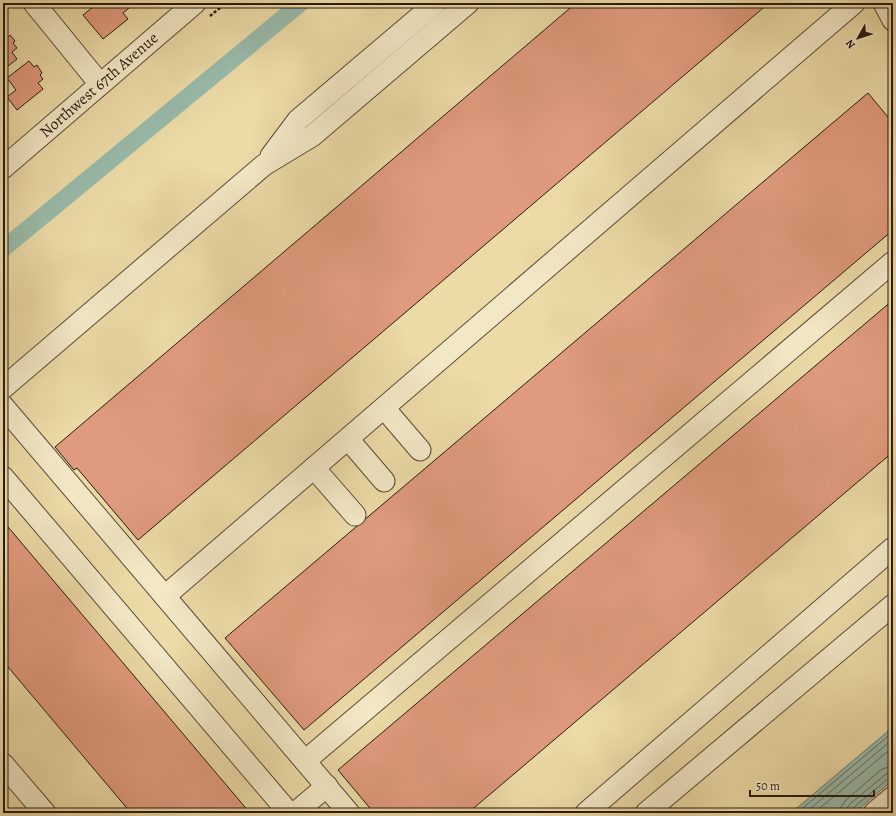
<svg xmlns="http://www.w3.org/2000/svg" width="896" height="816" font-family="Alegreya,serif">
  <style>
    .water { fill: #99bbab; stroke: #6c7b6d }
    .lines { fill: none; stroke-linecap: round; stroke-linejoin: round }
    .shore { stroke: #606a5e; stroke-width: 1 }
    .canal { stroke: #99bbab; stroke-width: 17 }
    .building { fill: #e09b7e; stroke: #281a10 }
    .minor-casing { stroke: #594a36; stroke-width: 23 }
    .path { stroke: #281a10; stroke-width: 2.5; stroke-dasharray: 3 2; stroke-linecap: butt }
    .minor { stroke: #f3e8c6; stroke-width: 21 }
    .labels { text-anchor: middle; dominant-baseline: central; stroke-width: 3; stroke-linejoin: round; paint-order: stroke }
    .street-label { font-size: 16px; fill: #281a10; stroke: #f3e8c6 }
  </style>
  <rect width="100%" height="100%" fill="#ecdba7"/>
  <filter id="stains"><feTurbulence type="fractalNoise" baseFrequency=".005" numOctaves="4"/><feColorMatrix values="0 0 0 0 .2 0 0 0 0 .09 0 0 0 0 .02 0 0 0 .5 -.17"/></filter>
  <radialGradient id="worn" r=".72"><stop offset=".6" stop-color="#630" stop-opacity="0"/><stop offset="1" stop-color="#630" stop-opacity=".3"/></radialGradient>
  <path class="water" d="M893 727V780L854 813H791Z"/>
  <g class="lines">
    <g class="shore">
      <path d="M797 813 893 732"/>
      <path d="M805 813 893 739"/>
      <path d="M814 813 893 747"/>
      <path d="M840 813 841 807 846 800 882 769 893 766"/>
      <path d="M846 813 847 808 850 804 886 774 893 772"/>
      <path d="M851 813 853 808 889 778 893 777"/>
    </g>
    <path class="canal" d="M3 249 301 3"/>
  </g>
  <g class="building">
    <path d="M98 3H135L123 13 128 19 103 39 83 15Z"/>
    <path d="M576 3H769L138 540 77 468 74 470 55 447Z"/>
    <path d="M3 31 8 37 10 35 15 41 13 43 17 48 12 52 17 59 3 70Z"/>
    <path d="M29 61 34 67 37 65 42 73 40 75 43 79 38 83 43 89 17 110 7 97 16 90 7 78Z"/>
    <path d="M868 93 893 123V230L304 730 225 638Z"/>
    <path d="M893 300V452L468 813H374L338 770Z"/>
    <path d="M3 521 250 813H131L3 661Z"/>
  </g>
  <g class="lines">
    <defs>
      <g id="minor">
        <path d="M34 3 100 84"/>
        <path d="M884 3 893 20"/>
        <path d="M271 156 298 120 436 3"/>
        <path d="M3 168 195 3"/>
        <path d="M3 388 264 165 312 136 468 3"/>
        <path d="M3 406 349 813"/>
        <path d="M384 408 420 450"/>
        <path d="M348 439 384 481"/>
        <path d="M314 468 355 515"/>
        <path d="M3 477 289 813"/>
        <path d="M165 596 854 3"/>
        <path d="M305 761 893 262"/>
        <path d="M3 764 45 813"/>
        <path d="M295 813 327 786"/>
        <path d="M586 813 893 548"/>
        <path d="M646 813 893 605"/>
        <path d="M874 813 893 797"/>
      </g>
    </defs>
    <use href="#minor" class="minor-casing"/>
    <path class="path" d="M210 16 226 3"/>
    <use href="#minor" class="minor"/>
  </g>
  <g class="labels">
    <g class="street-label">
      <text transform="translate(99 85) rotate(-41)">Northwest 67th Avenue</text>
    </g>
  </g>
  <rect width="896" height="816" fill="none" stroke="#ecdba7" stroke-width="16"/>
  <rect x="4" y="4" width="888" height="808" fill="none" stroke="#281a10" stroke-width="2"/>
  <rect x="8" y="8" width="880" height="800" fill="none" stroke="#281a10"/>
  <g transform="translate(858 38) rotate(231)" stroke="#f3e8c6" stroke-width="3" paint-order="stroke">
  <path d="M0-3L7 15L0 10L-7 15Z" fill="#281a10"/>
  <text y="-6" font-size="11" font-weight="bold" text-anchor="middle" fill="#281a10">N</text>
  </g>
  <path d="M750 790v6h124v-6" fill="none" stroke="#281a10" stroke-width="2"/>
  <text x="756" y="790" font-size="12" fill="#281a10" stroke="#f3e8c6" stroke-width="3" paint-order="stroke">50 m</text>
  <rect width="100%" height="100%" filter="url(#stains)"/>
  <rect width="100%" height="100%" fill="url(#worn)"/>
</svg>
